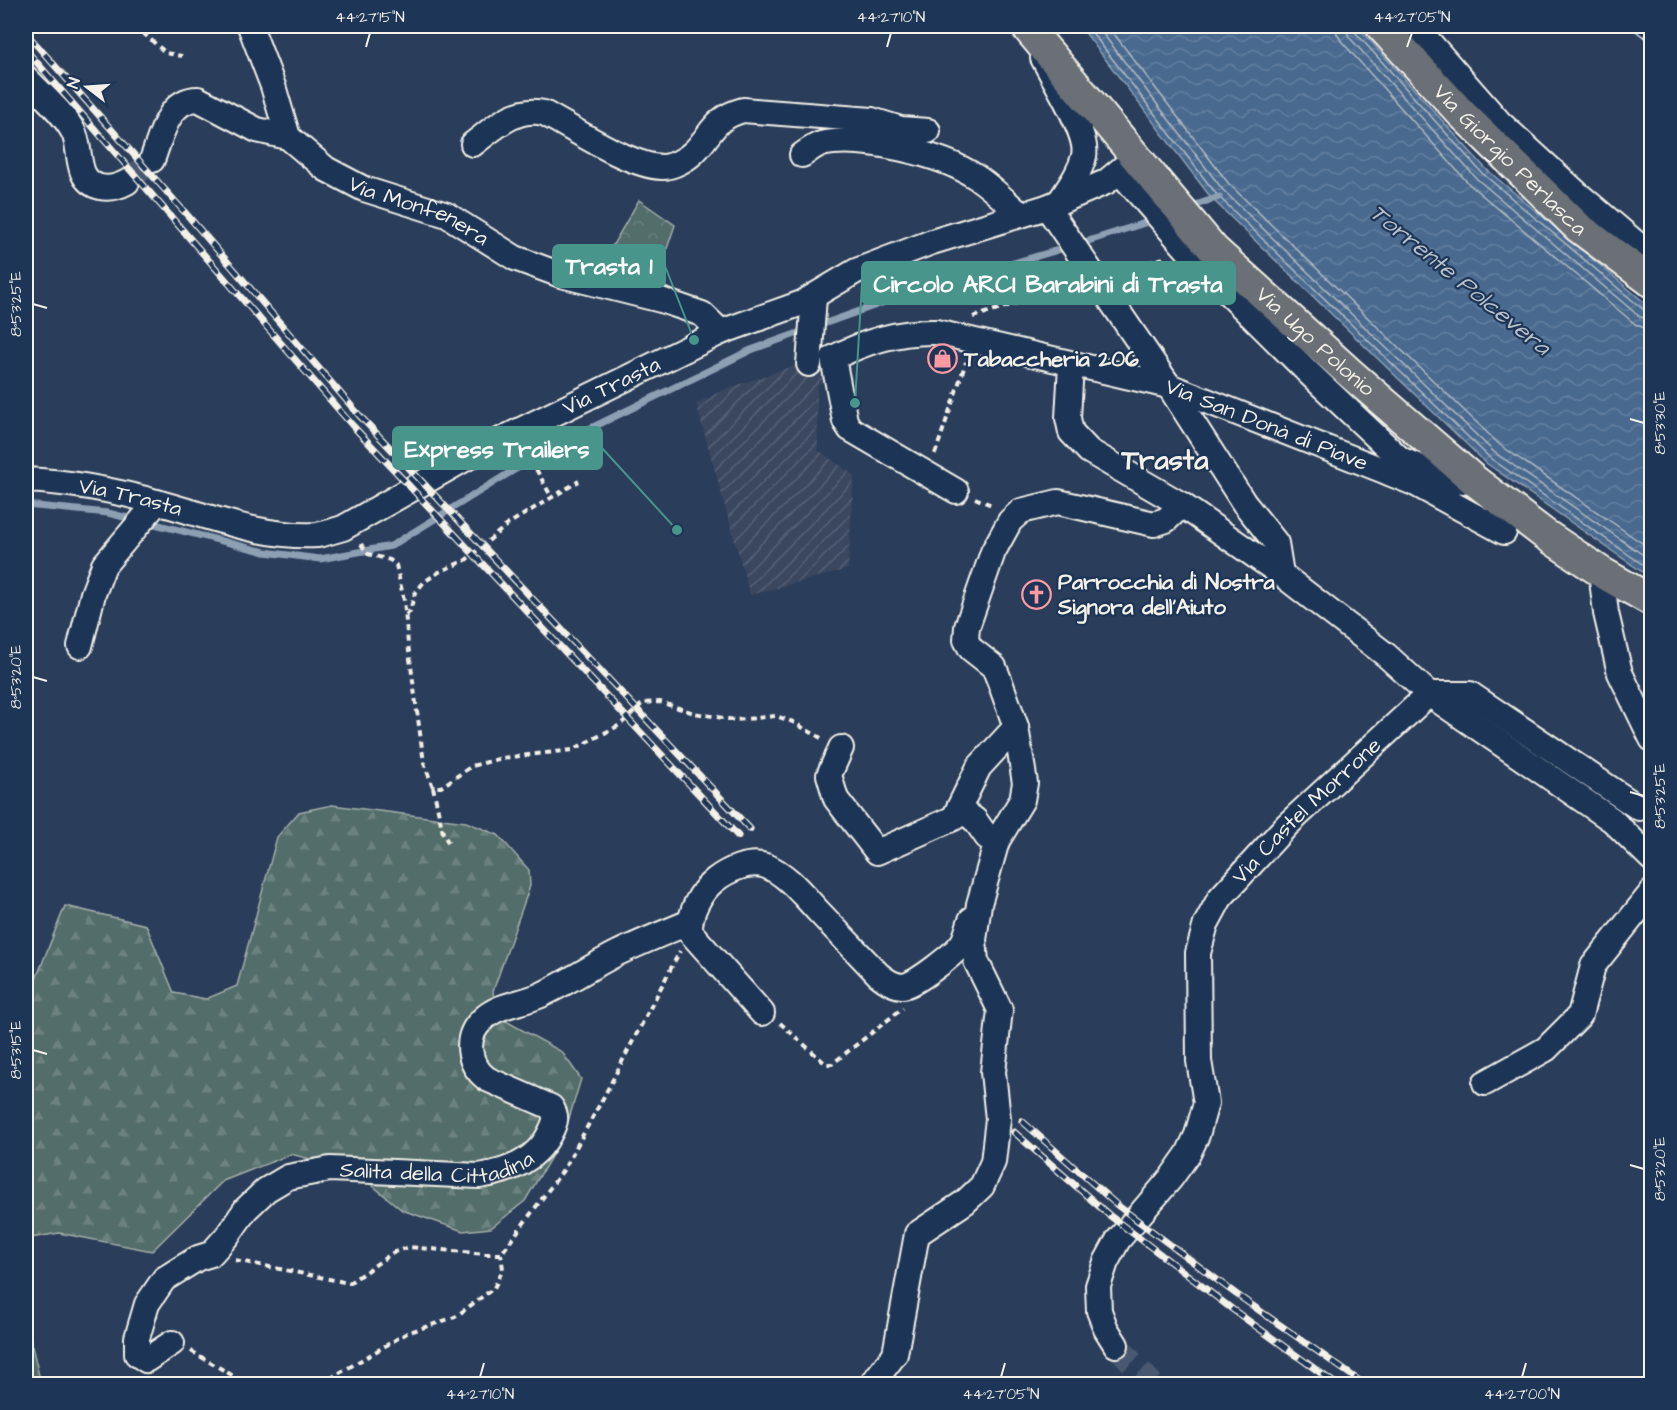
<svg xmlns="http://www.w3.org/2000/svg" width="1677" height="1410" font-family="'Architects Daughter',sans-serif">
  <style>
    .industrial { fill: url(#industrial-furrows) }
    .forest { fill: url(#forest-firs); stroke: #a4afa9; stroke-width: 1.5 }
    .park { fill: url(#park-crowns); stroke: #a4afa9; stroke-width: 1.5 }
    .water { fill: url(#water-waves); stroke: #8d9fb3; stroke-width: 1.5 }
    .lines { fill: none; stroke-linecap: round; stroke-linejoin: round }
    .shore { stroke: #b0bbc4; stroke-width: 1.5 }
    .stream { stroke: #8d9fb3; stroke-width: 7 }
    .minor-tunnel { stroke: #485870; stroke-width: 24; stroke-dasharray: 24 12; stroke-linecap: butt }
    .minor-casing { stroke: #f4f1e8; stroke-width: 28 }
    .major-casing { stroke: #f4f1e8; stroke-width: 34 }
    .path { stroke: #f4f1e8; stroke-width: 4; stroke-dasharray: 6 4.5; stroke-linecap: butt }
    .minor { stroke: #1d3557; stroke-width: 24 }
    .major { stroke: #6b6f75; stroke-width: 30 }
    .rail-casing { stroke: #f4f1e8; stroke-width: 7 }
    .rail { stroke: #1d3557; stroke-width: 4.5; stroke-dasharray: 14; stroke-linecap: butt }
    .ticks { fill: none; stroke: #f4f1e8; stroke-width: 2 }
    .labels { text-anchor: middle; dominant-baseline: central; stroke-width: 4.5; stroke-linejoin: round; paint-order: stroke }
    .street-label { font-size: 22px; fill: #f4f1e8; stroke: #1d3557 }
    .poi-label { font-size: 22px; font-weight: bold; fill: #f4f1e8; stroke: #1d3557; text-anchor: start }
    .water-label { font-size: 24px; font-style: italic; fill: #b8c1c9; stroke: #1d3557 }
    .district-label { font-size: 28px; font-weight: bold; fill: #f4f1e8; stroke: #1d3557 }
    .leader { fill: none; stroke: #48958c; stroke-width: 2 }
    .callout-dot { fill: #48958c; stroke: #1d3557; stroke-width: 2 }
    .callout { fill: #48958c; stroke: #48958c; stroke-width: 2 }
    .callout-label { font-size: 24px; text-anchor: middle; font-weight: bold; fill: #fff }
    .neatline { fill: none; stroke: #f4f1e8; stroke-width: 2 }
    .ticks-label { font-size: 15px; text-anchor: middle; fill: #f4f1e8 }
  </style>
  <defs>
    <pattern id="industrial-furrows" width="10" height="10" patternUnits="userSpaceOnUse" patternTransform="scale(1.5)"><rect width="10" height="10" fill="#3a475f"/><path d="M-1 1l2-2M0 10L10 0M9 11l2-2" fill="none" stroke="#576276"/></pattern>
    <pattern id="forest-firs" width="22" height="20" patternUnits="userSpaceOnUse" patternTransform="scale(1.5)"><rect width="22" height="20" fill="#536d6a"/><path d="M5 1l3.5 6h-7zM16 11l3.5 6h-7z" fill="#6c827f"/></pattern>
    <pattern id="park-crowns" width="20" height="18" patternUnits="userSpaceOnUse" patternTransform="scale(1.5)"><rect width="20" height="18" fill="#536d6a"/><path d="M2 6a3 3 0 1 1 6 0M12 15a3 3 0 1 1 6 0" fill="none" stroke="#6c827f"/></pattern>
    <pattern id="water-waves" width="16" height="10" patternUnits="userSpaceOnUse" patternTransform="scale(1.5)"><rect width="16" height="10" fill="#49698f"/><path d="M0 5q4-4 8 0t8 0" fill="none" stroke="#647f9f"/></pattern>
  </defs>
  <rect width="100%" height="100%" fill="#2a3d5b"/>
  <filter id="ink" filterUnits="userSpaceOnUse"><feTurbulence type="fractalNoise" baseFrequency=".0167" numOctaves="2"/><feDisplacementMap in="SourceGraphic" scale="12" xChannelSelector="R" yChannelSelector="G"/><feConvolveMatrix kernelMatrix="1 2 1 2 8 2 1 2 1" color-interpolation-filters="sRGB"/></filter>
  <g filter="url(#ink)">
    <path class="industrial" d="M825 364 827 378 817 386 818 450 854 475 848 569 750 595 696 404 723 390 796 365Z"/>
    <path class="forest" d="M332 805 466 822 498 835 529 870 530 886 493 991 495 1005 504 1020 562 1052 581 1079 564 1135 525 1201 491 1228 463 1231 402 1210 355 1171 291 1154 223 1181 152 1251 59 1233 31 1238 27 1325 41 1384H26V1004L65 906 146 925 174 993 206 999 237 986 277 837 299 812Z"/>
    <path class="park" d="M639 200 675 225 653 290 593 279Z"/>
    <path class="water" d="M1080 26H1357L1486 169 1651 308V578L1486 463 1212 199Z"/>
    <g class="lines">
      <g class="shore">
        <path d="M1087 26 1217 195 1490 458 1652 571"/>
        <path d="M1097 26 1223 190 1494 452 1652 561"/>
        <path d="M1108 26 1229 184 1500 445 1652 550"/>
        <path d="M1336 26 1337 34 1342 42 1470 185 1635 324 1644 328 1652 329"/>
        <path d="M1345 26 1349 37 1477 179 1640 317 1652 320"/>
        <path d="M1353 26 1355 32 1482 173 1645 311 1652 313"/>
      </g>
      <g class="stream">
        <path d="M1187 208 1219 197"/>
        <path d="M1079 244 1154 220"/>
        <path d="M26 505 108 513 136 520"/>
        <path d="M147 522 265 552 320 559 391 546 548 449 751 350 896 298 1068 247"/>
      </g>
      <g class="minor-tunnel">
        <path d="M127 182 152 160"/>
        <path d="M1116 1345 1152 1384"/>
      </g>
      <defs>
        <g id="minor">
          <path d="M250 26 273 86 288 137"/>
          <path d="M1415 26 1499 122 1579 195 1652 257"/>
          <path d="M1043 58C1054 80 1089 134 1084 156 1080 173 1069 187 1060 201"/>
          <path d="M26 78C41 94 62 111 73 131 83 149 73 180 100 187 110 189 118 187 127 182"/>
          <path d="M473 144C494 128 516 106 544 113 574 129 629 166 662 167 673 167 687 159 695 151 713 132 714 118 743 110L872 120 901 129 928 131"/>
          <path d="M802 155C807 152 815 145 821 144 861 135 942 154 976 177 992 187 1007 203 1021 215"/>
          <path id="s1" d="M152 160C161 137 168 99 198 99L257 130 288 137 326 169 364 189 447 215 515 258 561 275 661 300 702 314 721 332"/>
          <path d="M1120 172 1205 270 1311 375 1400 459"/>
          <path d="M1047 207 1169 386 1244 503 1276 543 1281 574"/>
          <path d="M809 364 814 297"/>
          <path d="M1071 365 1068 418 1071 432 1089 451 1182 505 1281 574 1386 655 1429 694 1612 820 1652 859"/>
          <path d="M1389 473 1414 483 1504 532"/>
          <path id="s2" d="M26 480C71 482 117 491 160 503 211 517 264 538 317 535 325 534 335 530 343 528L484 448 721 332 802 303 856 271 932 242 1047 207 1106 182 1136 157"/>
          <path id="s3" d="M956 491 850 429 845 421 833 358C864 342 901 331 936 332L1169 386 1387 472 1400 459 1455 482 1475 481"/>
          <path d="M1601 572 1606 613 1620 673 1652 739"/>
          <path d="M80 646 93 594 104 565 157 502"/>
          <path d="M841 748 829 775 836 799 877 852 954 818 979 767 1016 727"/>
          <path d="M959 808 975 820 987 837 997 841"/>
          <path d="M762 1013 690 932C689 913 700 892 715 880 728 870 750 860 766 866 787 874 803 895 818 911 838 932 858 953 878 974 885 980 894 986 903 986 914 986 957 952 963 942 967 935 968 927 971 920"/>
          <path d="M1485 1083 1546 1049 1580 1015 1593 966 1652 892"/>
          <path id="s4" d="M172 1343 146 1360 137 1354V1338L147 1304 164 1279 198 1258 211 1254 227 1236 246 1209 266 1190 288 1177 330 1169 479 1176C508 1172 536 1161 550 1133 555 1123 558 1117 551 1107L487 1079C467 1064 464 1037 482 1020 498 1004 521 1004 541 995 567 983 592 966 618 953 641 942 666 932 690 922"/>
          <path id="s5" d="M1116 1345 1106 1329 1099 1311 1098 1286 1106 1262 1118 1240 1171 1178 1188 1154 1197 1135 1206 1103 1199 1061 1198 953 1206 924 1220 898 1287 825 1429 694H1470L1639 808 1652 803"/>
          <path d="M872 1384 895 1354 917 1234 965 1202 982 1186 993 1162 998 1119 993 1072 1000 1010 976 961 974 940 979 904 997 841 1022 800 1025 783 1016 727 1000 682 994 667 971 649 966 640 967 627 993 552 1010 521 1021 511 1058 502 1154 524 1166 520 1182 505"/>
        </g>
        <g id="major">
          <path id="s6" d="M1026 26 1213 249 1351 374 1475 481 1543 533 1601 572 1652 601"/>
          <path id="s7" d="M1381 26 1461 113 1578 227 1652 282"/>
        </g>
      </defs>
      <use href="#minor" class="minor-casing"/>
      <use href="#major" class="major-casing"/>
      <g class="path">
        <path d="M135 26 166 53 182 56"/>
        <path d="M619 250 656 275"/>
        <path d="M1117 272 1167 257"/>
        <path d="M973 317 1075 285"/>
        <path d="M526 451 552 498"/>
        <path d="M935 454 966 362"/>
        <path d="M975 498 994 506"/>
        <path d="M361 544 368 554 390 560 396 565 404 600 408 644 424 763 433 787H441L472 766 502 758 572 750 620 725 643 703 660 702 694 713 735 720 776 716 793 722 821 738"/>
        <path d="M406 615 410 611 415 593 424 582 439 572 466 560 508 524 579 481"/>
        <path d="M433 787 443 833 450 846"/>
        <path d="M780 1023 826 1064H832L903 1008"/>
        <path d="M235 1260 349 1283 394 1252 409 1247 486 1254H501L564 1169 601 1102 680 951"/>
        <path d="M191 1351 247 1384"/>
        <path d="M321 1384 407 1333 455 1317 494 1288 503 1269 501 1254"/>
      </g>
      <use href="#minor" class="minor"/>
      <use href="#major" class="major"/>
      <defs>
        <g id="rail">
          <path d="M1634 26 1652 40"/>
          <path d="M26 33 189 217 359 415 750 829"/>
          <path d="M26 50 352 425 738 836"/>
          <path d="M1022 1121 1117 1205 1236 1294 1364 1384"/>
          <path d="M1014 1132 1109 1215 1232 1309 1336 1384"/>
        </g>
      </defs>
      <use href="#rail" class="rail-casing"/>
      <use href="#rail" class="rail"/>
    </g>
  </g>
  <path class="ticks" d="M366 47 370 33M887 47 891 33M1407 47 1412 33M33 304 47 308M1630 419 1644 423M33 677 47 681M1630 792 1644 796M33 1050 47 1054M1630 1165 1644 1169M480 1377 484 1363M1001 1377 1005 1363M1522 1377 1526 1363"/>
  <defs>
    <symbol id="shop-ring" viewBox="-11 -11 22 22"><circle r="9.5" fill="#1d3557" stroke="#ff9aa2" stroke-width="1.5"/><path d="M-5-2.5h2.3a2.7 3.5 0 0 1 5.4 0H5L5.5 6h-11ZM-1.5-2.5h3a1.5 2.3 0 0 0-3 0Z" fill="#ff9aa2"/></symbol>
    <symbol id="church-ring" viewBox="-11 -11 22 22"><circle r="9.5" fill="#1d3557" stroke="#ff9aa2" stroke-width="1.5"/><path d="M-1.2-6h2.4v3.5h3.3v2.4h-3.3V6h-2.4V-.1h-3.3v-2.4h3.3Z" fill="#ff9aa2"/></symbol>
  </defs>
  <g fill-rule="evenodd">
    <use href="#shop-ring" x="926" y="342" width="33" height="33"/>
    <use href="#church-ring" x="1020" y="578" width="33" height="33"/>
  </g>
  <g class="labels">
    <g class="street-label">
      <text stroke="none"><textPath href="#s7" startOffset="186">Via Giorgio Perlasca</textPath></text>
      <text stroke="none"><textPath href="#s1" startOffset="332">Via Monfenera</textPath></text>
      <text stroke="none"><textPath href="#s6" startOffset="429">Via Ugo Polonio</textPath></text>
      <text stroke="none"><textPath href="#s2" startOffset="628">Via Trasta</textPath></text>
      <text stroke="none"><textPath href="#s3" startOffset="648">Via San Donà di Piave</textPath></text>
      <text stroke="none"><textPath href="#s2" startOffset="106">Via Trasta</textPath></text>
      <text stroke="none"><textPath href="#s5" startOffset="612">Via Castel Morrone</textPath></text>
      <text stroke="none"><textPath href="#s4" startOffset="438">Salita della Cittadina</textPath></text>
    </g>
    <g class="poi-label">
      <text x="964" y="359">Tabaccheria 206</text>
      <text x="1058" y="582">Parrocchia di Nostra<tspan x="1058" dy="25">Signora dell'Aiuto</tspan></text>
    </g>
    <g class="water-label">
      <text transform="translate(1460 280) rotate(39)">Torrente Polcevera</text>
    </g>
    <g class="district-label">
      <text x="1165" y="460">Trasta</text>
    </g>
  </g>
  <path class="leader" d="M694 340L665 266M855 403L862 283M677 530L602 448"/>
  <g class="callout-dot">
    <circle cx="694" cy="340" r="6"/>
    <circle cx="855" cy="403" r="6"/>
    <circle cx="677" cy="530" r="6"/>
  </g>
  <g class="callout">
    <rect x="553" y="245" width="112" height="42" rx="6"/>
    <rect x="862" y="262" width="373" height="42" rx="6"/>
    <rect x="393" y="427" width="209" height="42" rx="6"/>
  </g>
  <g class="callout-label">
    <text x="609" y="274">Trasta 1</text>
    <text x="1048" y="292">Circolo ARCI Barabini di Trasta</text>
    <text x="497" y="457">Express Trailers</text>
  </g>
  <rect width="1677" height="1410" fill="none" stroke="#1d3557" stroke-width="66"/>
  <g transform="translate(87 87) rotate(287)" stroke="#1d3557" stroke-width="4.5" paint-order="stroke">
  <path d="M0-4.5L10 22L0 15L-10 22Z" fill="#f4f1e8"/>
  <text y="-9" font-size="16" font-weight="bold" text-anchor="middle" fill="#f4f1e8">N</text>
  </g>
  <rect x="33" y="33" width="1611" height="1344" class="neatline"/>
  <g class="ticks-label">
    <text x="370" y="22">44°27'15"N</text>
    <text x="891" y="22">44°27'10"N</text>
    <text x="1412" y="22">44°27'05"N</text>
    <text transform="translate(16 304) rotate(-90)" y="5">8°53'25"E</text>
    <text transform="translate(1660 423) rotate(-90)" y="5">8°53'30"E</text>
    <text transform="translate(16 677) rotate(-90)" y="5">8°53'20"E</text>
    <text transform="translate(1660 796) rotate(-90)" y="5">8°53'25"E</text>
    <text transform="translate(16 1050) rotate(-90)" y="5">8°53'15"E</text>
    <text transform="translate(1660 1169) rotate(-90)" y="5">8°53'20"E</text>
    <text x="480" y="1399">44°27'10"N</text>
    <text x="1001" y="1399">44°27'05"N</text>
    <text x="1522" y="1399">44°27'00"N</text>
  </g>
</svg>
